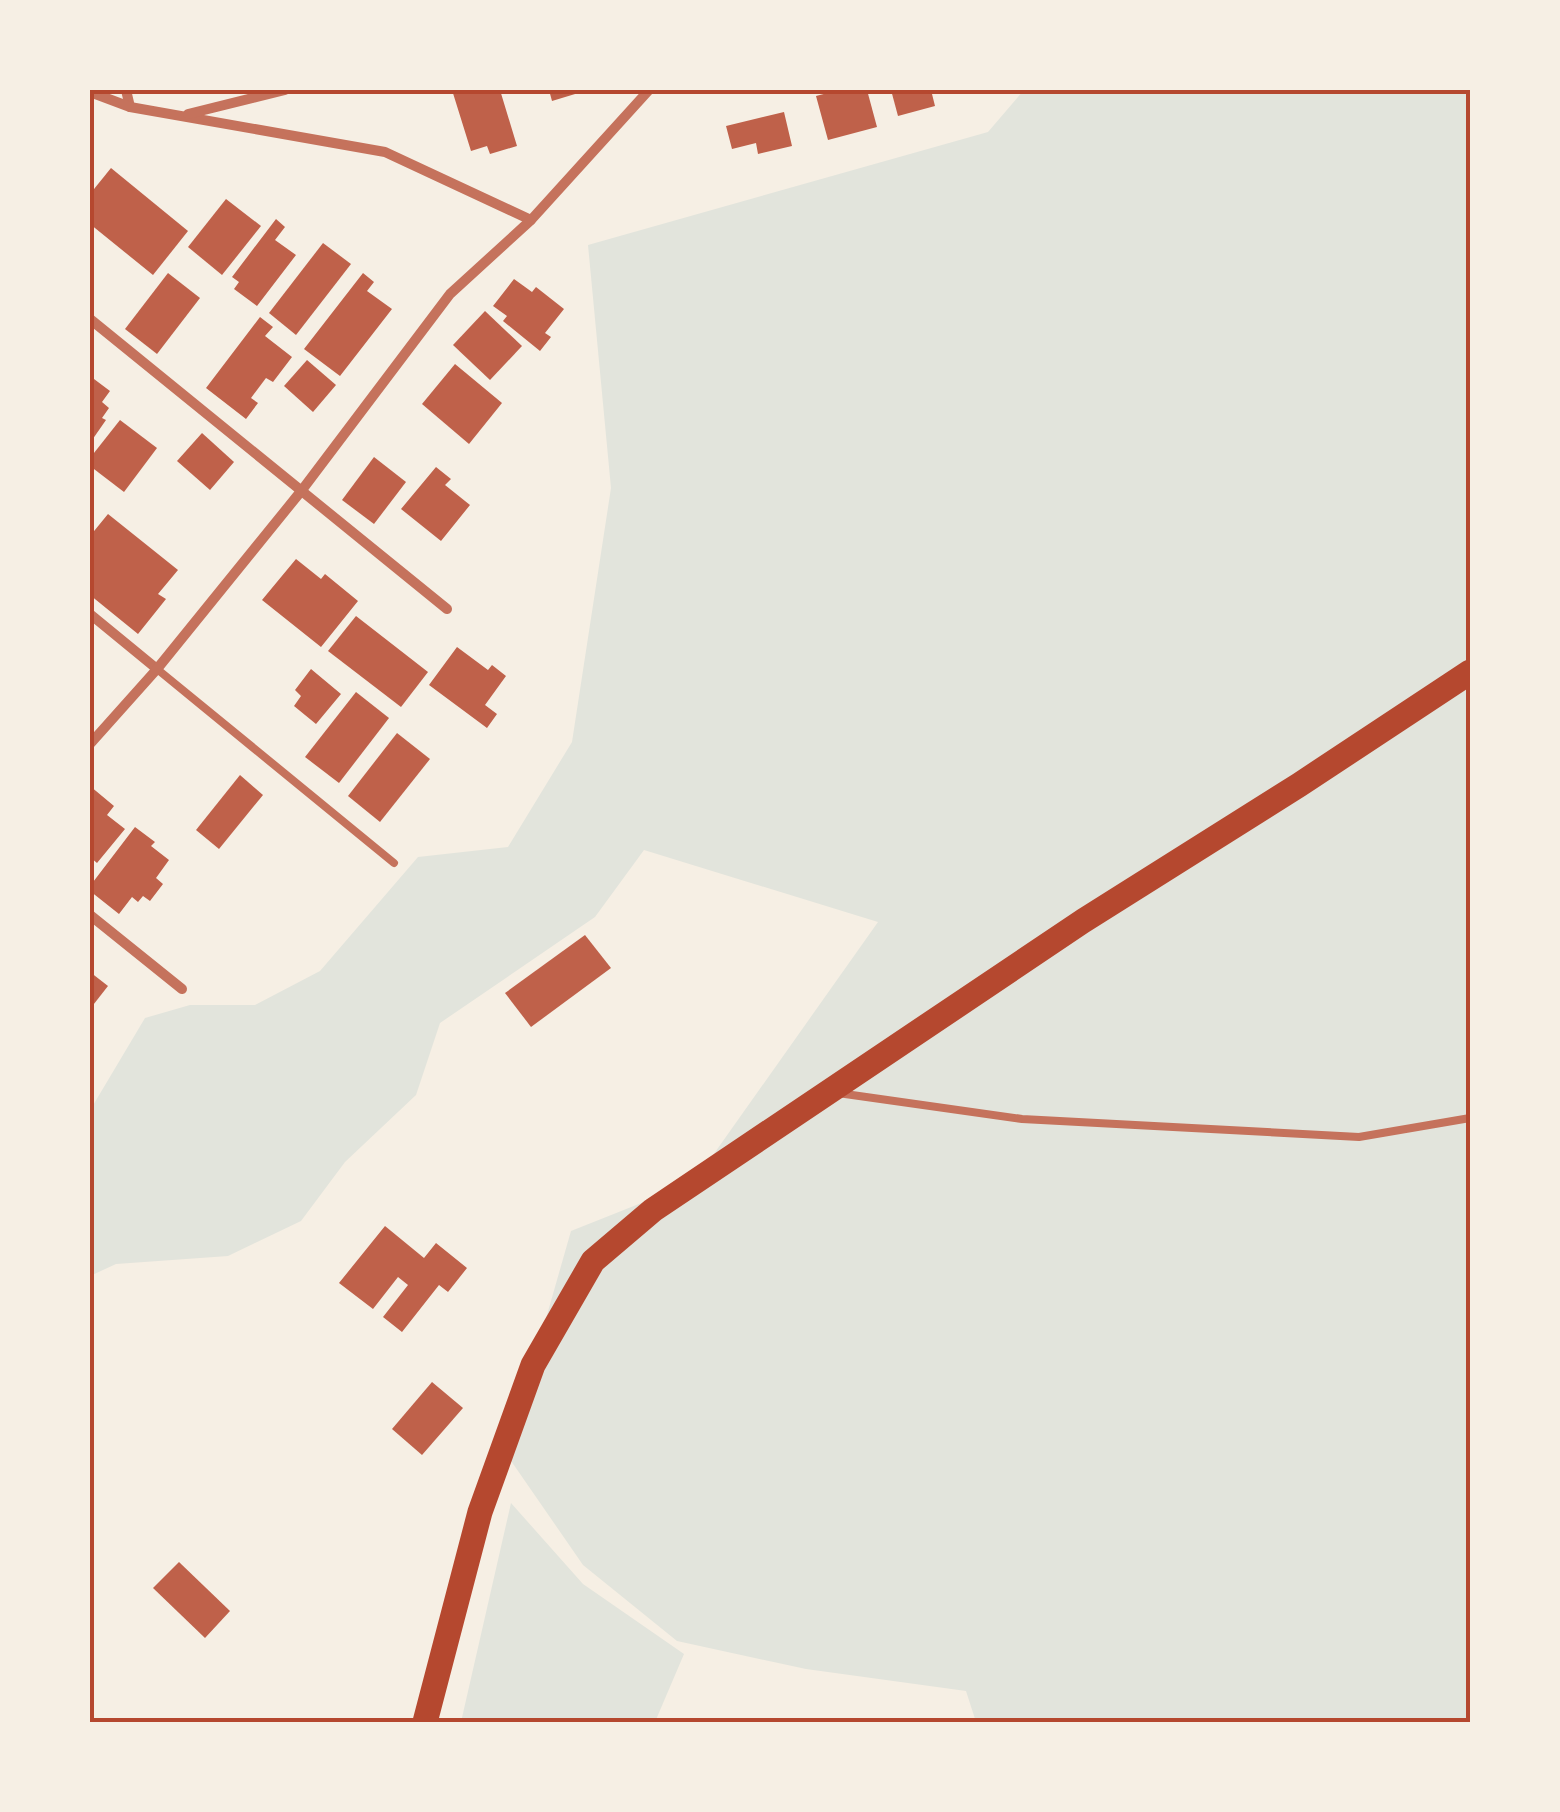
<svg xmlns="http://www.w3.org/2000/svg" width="1560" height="1812" font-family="Lato,sans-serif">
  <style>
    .green { fill: #e2e4dc }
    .building { fill: #bf614a }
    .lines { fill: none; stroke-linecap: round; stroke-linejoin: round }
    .service { stroke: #c5725c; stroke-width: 8 }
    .minor { stroke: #c5725c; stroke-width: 10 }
    .primary { stroke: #b5482f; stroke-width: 25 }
    .neatline { fill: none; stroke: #b5482f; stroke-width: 4 }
  </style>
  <rect width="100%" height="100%" fill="#f6efe4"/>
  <g class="green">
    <path d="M1024 90H1470V1722H976L966 1691 806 1669 677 1641 583 1565 507 1455 571 1231 694 1182 878 922 644 850 595 917 440 1023 416 1095 345 1162 301 1221 228 1256 116 1264 90 1276 92 1107 145 1018 190 1005H255L320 971 418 857 508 847 572 742 611 488 588 245 988 132Z"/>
    <path d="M511 1503 583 1584 684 1654 655 1722H461Z"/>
  </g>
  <g class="building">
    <path d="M452 90H500L517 146 490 154 487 146 471 151Z"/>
    <path d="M549 90H585V91L552 101Z"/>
    <path d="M839 90H867L877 127 828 140 816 96Z"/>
    <path d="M891 90H931L935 106 898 116Z"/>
    <path d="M784 112 792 146 758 154 756 143 732 149 726 126Z"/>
    <path d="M111 168 188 231 153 275 90 224V194Z"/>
    <path d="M226 199 261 226 222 275 188 247Z"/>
    <path d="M276 219 285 227 275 240 296 255 257 306 234 289 239 282 232 277Z"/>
    <path d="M323 243 351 264 296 335 269 313Z"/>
    <path d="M168 273 200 298 157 354 125 329Z"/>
    <path d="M363 273 374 282 367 291 392 309 340 376 304 349Z"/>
    <path d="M514 279 532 292 536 287 564 309 545 333 551 337 540 351 503 321 507 316 493 306Z"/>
    <path d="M485 311 522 346 490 380 453 345Z"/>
    <path d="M260 317 273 327 265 336 292 357 273 382 266 378 251 398 258 403 246 419 206 388Z"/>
    <path d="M307 360 336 385 313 412 284 386Z"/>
    <path d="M455 364 502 403 469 444 422 404Z"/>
    <path d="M90 376 110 391 102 402 109 408 102 418 106 420 90 443Z"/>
    <path d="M120 420 157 448 124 492 90 466V458Z"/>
    <path d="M202 433 234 462 210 490 177 461Z"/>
    <path d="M374 457 406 482 374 524 342 500Z"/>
    <path d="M436 467 451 479 445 485 470 505 441 541 401 509Z"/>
    <path d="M108 514 178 570 158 594 166 599 138 634 90 595V536Z"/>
    <path d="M296 559 321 579 325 574 358 601 321 647 262 600Z"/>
    <path d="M356 616 428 672 401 707 328 651Z"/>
    <path d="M457 647 488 670 492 665 506 676 485 705 497 714 487 728 429 685Z"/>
    <path d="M311 669 341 694 316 724 294 706 301 696 295 690Z"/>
    <path d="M356 692 389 718 339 783 305 757Z"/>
    <path d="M397 733 430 759 380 822 348 796Z"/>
    <path d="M240 775 263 795 219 849 196 830Z"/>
    <path d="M90 786 114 806 107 815 125 829 97 863 90 857Z"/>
    <path d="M135 827 155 842 151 846 169 860 156 878 163 884 150 901 143 896 138 902 132 897 119 914 90 891V886Z"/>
    <path d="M585 935 611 968 531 1027 505 993Z"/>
    <path d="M90 972 108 986 90 1009Z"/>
    <path d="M385 1226 424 1258 436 1243 467 1268 448 1292 439 1285 402 1332 383 1317 408 1285 398 1277 373 1309 339 1283Z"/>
    <path d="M432 1382 463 1408 422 1455 392 1429Z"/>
    <path d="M179 1562 230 1611 205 1638 153 1588Z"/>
  </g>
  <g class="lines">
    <g class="service">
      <path d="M157 669 394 863"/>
      <path d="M838 1093 1022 1119 1359 1137 1470 1118"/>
    </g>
    <g class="minor">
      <path d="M126 90 130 107"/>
      <path d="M90 92 130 107 385 152 531 220"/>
      <path d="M188 114 285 90"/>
      <path d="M90 319 447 609"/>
      <path d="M90 614 157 669"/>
      <path d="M90 744 157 669 302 490 450 294 531 220 649 90"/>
      <path d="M90 915 182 989"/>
    </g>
    <path class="primary" d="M425 1722 480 1512 533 1365 593 1261 653 1210 1083 921 1299 785 1470 672"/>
  </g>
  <rect width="1560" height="1812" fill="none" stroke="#f6efe4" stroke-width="185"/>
  <rect x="92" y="92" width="1376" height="1628" class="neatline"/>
</svg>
